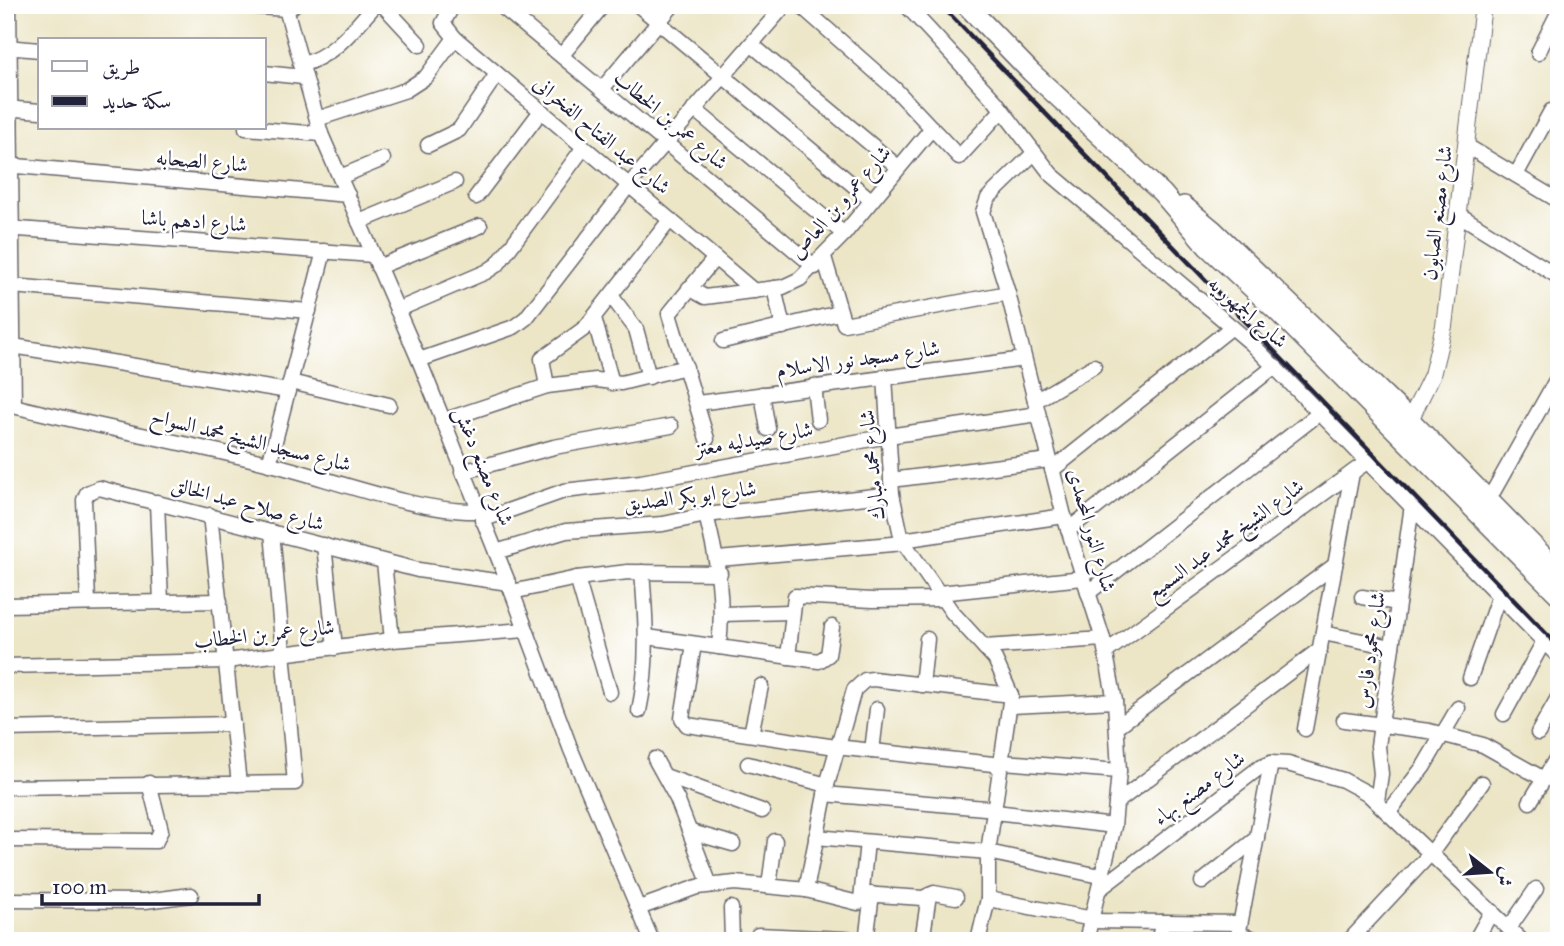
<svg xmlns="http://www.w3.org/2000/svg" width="1564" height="946" font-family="'IM FELL Great Primer',Amiri,serif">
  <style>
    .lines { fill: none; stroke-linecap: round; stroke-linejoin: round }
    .minor-casing { stroke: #69666c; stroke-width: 17 }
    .tertiary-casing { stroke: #69666c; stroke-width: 18 }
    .secondary-casing { stroke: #69666c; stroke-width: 22 }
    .minor { stroke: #fff; stroke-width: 14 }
    .tertiary { stroke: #fff; stroke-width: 16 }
    .secondary { stroke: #fff; stroke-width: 19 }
    .rail { stroke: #22223b; stroke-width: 4.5 }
    .labels { text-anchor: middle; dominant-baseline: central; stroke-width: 5; stroke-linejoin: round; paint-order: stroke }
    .street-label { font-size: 21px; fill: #22223b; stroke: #fff }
  </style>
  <rect width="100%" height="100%" fill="#fff"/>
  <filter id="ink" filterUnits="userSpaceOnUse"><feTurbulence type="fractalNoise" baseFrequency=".0143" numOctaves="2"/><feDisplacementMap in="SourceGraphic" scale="14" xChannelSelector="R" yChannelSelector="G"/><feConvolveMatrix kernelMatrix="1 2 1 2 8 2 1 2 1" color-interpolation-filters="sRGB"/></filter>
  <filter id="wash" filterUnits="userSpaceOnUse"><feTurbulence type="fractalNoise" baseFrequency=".00686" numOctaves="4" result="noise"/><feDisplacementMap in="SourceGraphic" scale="28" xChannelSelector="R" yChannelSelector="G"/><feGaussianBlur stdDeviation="1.57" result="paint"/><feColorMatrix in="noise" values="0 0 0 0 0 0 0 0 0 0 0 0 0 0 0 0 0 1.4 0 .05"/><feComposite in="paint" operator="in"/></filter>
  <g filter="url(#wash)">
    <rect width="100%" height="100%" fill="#ece5c6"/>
  </g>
  <g filter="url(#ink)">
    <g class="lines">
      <defs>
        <g id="minor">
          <path d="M9 5 14 406"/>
          <path d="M235 5 286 9 293 6"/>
          <path d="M285 5 321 134 419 360 512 592 571 750 652 941"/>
          <path d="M383 5 420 45"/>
          <path d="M453 5 443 23 455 38 754 291"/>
          <path d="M500 5 815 267"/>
          <path d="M638 5 871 200"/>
          <path d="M800 5 895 89 959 157 1002 110"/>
          <path d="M906 5 996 102 1051 174 1252 344 1559 657"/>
          <path d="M517 19 529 5"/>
          <path d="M751 44 898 167"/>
          <path d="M5 47 40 50"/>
          <path d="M1538 53 1559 11"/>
          <path d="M562 55 603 5"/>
          <path d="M300 65C334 56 352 31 375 5"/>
          <path d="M264 73 303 77"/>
          <path d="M602 89 673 5"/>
          <path d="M5 108 40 111"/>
          <path d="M694 109 844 234"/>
          <path d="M317 119 406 90 426 77 455 38"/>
          <path d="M246 128 321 134"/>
          <path d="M428 145 459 130 497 74"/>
          <path d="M1467 146 1559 201"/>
          <path d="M1033 154 988 198 983 212 1008 293 1064 516 1103 639 1115 701 1119 771 1114 826 1086 941"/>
          <path d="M5 165 348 195"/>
          <path d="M1516 175 1551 111"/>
          <path d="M340 177 383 159"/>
          <path d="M476 197 541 111"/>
          <path d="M1458 214 1559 277"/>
          <path d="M359 222 455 182"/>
          <path d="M5 228 373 255"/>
          <path d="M824 257 844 324 1008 293"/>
          <path d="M378 267 480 226"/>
          <path d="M12 286 309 311"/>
          <path d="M689 288 705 297 783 287 800 279 844 234 932 128"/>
          <path d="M774 288 783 327"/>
          <path d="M612 297 636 329 649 377"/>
          <path d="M397 310 486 272 498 264 584 147"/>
          <path d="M594 318 612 383"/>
          <path d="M723 341 839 313"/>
          <path d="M13 346 288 391"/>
          <path d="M419 360 514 327 526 318 629 185 785 5"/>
          <path d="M885 376 892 494 902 540 952 612 995 659 1011 695 988 852V899L978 941"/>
          <path d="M290 382 389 405"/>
          <path d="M547 386 542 359 585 328 670 220"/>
          <path d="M814 386 818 420"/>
          <path d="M762 394 768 429"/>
          <path d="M1035 401 1094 366"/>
          <path d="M698 403 1024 359"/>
          <path d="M5 404C93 426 183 442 271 464 331 479 419 513 479 511"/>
          <path d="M442 421 547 386 596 380 621 383 686 367"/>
          <path d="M707 439 669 314 715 258"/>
          <path d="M269 464 324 251"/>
          <path d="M1052 470 1232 327"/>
          <path d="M462 472 554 447 671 426"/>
          <path d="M891 480 1049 460"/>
          <path d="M157 502 161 602"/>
          <path d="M1484 508 1559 375"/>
          <path d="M210 515 239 784"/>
          <path d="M706 515C718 561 724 600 719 647"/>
          <path d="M482 520 564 491 641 482 888 436 1038 414"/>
          <path d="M1068 530 1275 366"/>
          <path d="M902 540 1064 516"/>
          <path d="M324 545 335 648"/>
          <path d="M496 552 566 531 663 524 706 515 892 494"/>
          <path d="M718 559 904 543"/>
          <path d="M384 562 392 640"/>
          <path d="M577 578 610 692"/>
          <path d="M512 592 577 578 628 572 720 573"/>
          <path d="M939 593 1083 578"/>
          <path d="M1088 593 1321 412"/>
          <path d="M1362 597 1398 603"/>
          <path d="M88 603 84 500 87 493 99 488 418 570 509 583"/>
          <path d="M5 605 220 601"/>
          <path d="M723 614 791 612"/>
          <path d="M1323 633 1392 647"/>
          <path d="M647 637 819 661 828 655 832 627"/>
          <path d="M694 644 682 718 687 725 836 747 1002 765"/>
          <path d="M984 647 1103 639"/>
          <path d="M1106 652 1368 461"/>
          <path d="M788 657 795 596 873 600 943 599"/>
          <path d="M5 666 226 661 392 640 526 630"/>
          <path d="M1470 678 1499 595"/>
          <path d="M922 685 927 639"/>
          <path d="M1011 706 1115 701"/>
          <path d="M639 711C649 664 646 619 642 572"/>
          <path d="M1504 714 1544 641"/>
          <path d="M1344 720 1429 731 1483 745 1544 779"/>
          <path d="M1118 726 1335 565"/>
          <path d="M5 729 233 724"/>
          <path d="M1305 729 1352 473"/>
          <path d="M1538 733 1559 696"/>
          <path d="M751 734 761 686"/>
          <path d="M872 751 877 709"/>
          <path d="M655 759 677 799 710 885"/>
          <path d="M1003 762 1119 771"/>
          <path d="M748 764 827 785"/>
          <path d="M665 776 762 811"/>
          <path d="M5 787 295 783 272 532"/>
          <path d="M825 794 996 809"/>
          <path d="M1377 801 1381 774 1378 746 1412 505"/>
          <path d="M1530 802 1559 754"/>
          <path d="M1116 803 1320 649"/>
          <path d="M995 812 1114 826"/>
          <path d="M1389 812 1424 766 1458 708"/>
          <path d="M691 832 733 844"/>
          <path d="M816 837 988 852 1104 877"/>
          <path d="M5 840 156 841 161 830 149 783"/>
          <path d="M1202 882 1257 838"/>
          <path d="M769 886 775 841"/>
          <path d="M1101 888 1259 768 1271 763 1288 764 1343 780 1367 793 1522 941"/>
          <path d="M806 890 827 785 854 690 865 680 873 679 1011 695"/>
          <path d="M862 894 923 898 934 893 956 897"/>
          <path d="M988 899 1093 919"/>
          <path d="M5 900 145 901 191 895"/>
          <path d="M639 908 697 887 735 883 806 890 858 903 861 899 867 842"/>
          <path d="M731 908 732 941"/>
          <path d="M1092 921 1240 923"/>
          <path d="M1509 928 1536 889"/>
          <path d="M1238 934 1261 941"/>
          <path d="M758 935 866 940"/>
          <path d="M866 941 872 894"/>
          <path d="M922 941 929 895"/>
          <path d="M1158 941 1163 922"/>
          <path d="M1237 941 1271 763"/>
          <path d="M1349 941 1432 852 1482 783"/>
          <path d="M1475 941 1492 911"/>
        </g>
        <path id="tertiary" d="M1410 420 1432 375 1444 326 1483 5"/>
        <g id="secondary">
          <path d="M966 5 1031 72 1162 193 1208 247 1280 314 1559 595"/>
          <path d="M1184 206 1213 230 1410 420 1559 572"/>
        </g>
      </defs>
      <use href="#minor" class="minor-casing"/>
      <use href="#tertiary" class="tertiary-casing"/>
      <use href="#secondary" class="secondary-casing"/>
      <use href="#minor" class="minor"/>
      <use href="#tertiary" class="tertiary"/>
      <use href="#secondary" class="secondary"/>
      <path class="rail" d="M941 5 1559 647"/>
    </g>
  </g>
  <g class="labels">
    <g class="street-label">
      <text transform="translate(671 120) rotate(40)">شارع عمر بن الخطاب</text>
      <text transform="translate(602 135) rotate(40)">شارع عبد الفتاح الفخرانى</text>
      <text transform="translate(202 161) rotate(5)">شارع الصحابه</text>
      <text transform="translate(840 202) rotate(-49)">شارع عمرو بن العاص</text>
      <text transform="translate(1437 213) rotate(-83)">شارع مصنع الصابون</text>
      <text transform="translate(194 221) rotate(4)">شارع ادهم باشا</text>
      <text transform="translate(1248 312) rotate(41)">شارع الجمهوريه</text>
      <text transform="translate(858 359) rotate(-8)">شارع مسجد نور الاسلام</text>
      <text transform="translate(754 439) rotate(-10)">شارع صيدليه معتز</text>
      <text transform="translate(251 440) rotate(14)">شارع مسجد الشيخ محمد السواح</text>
      <text transform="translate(872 465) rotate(-96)">شارع محمد مبارك</text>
      <text transform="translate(484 466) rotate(68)">شارع مصنع دغش</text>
      <text transform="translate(690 496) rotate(-7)">شارع ابو بكر الصديق</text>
      <text transform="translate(248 504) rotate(15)">شارع صلاح عبد الخالق</text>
      <text transform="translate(1092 530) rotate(74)">شارع النور المحمدى</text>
      <text transform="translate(1225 539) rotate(-36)">شارع الشيخ محمد عبد السميع</text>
      <text transform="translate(264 634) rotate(-6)">شارع عمر بن الخطاب</text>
      <text transform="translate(1370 650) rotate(-82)">شارع محمود فارس</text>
      <text transform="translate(1199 788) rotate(-37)">شارع مصنع بهاء</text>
    </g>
  </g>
  <rect width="1564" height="946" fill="none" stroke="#fff" stroke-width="28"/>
  <rect x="38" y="38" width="228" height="91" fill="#ffffff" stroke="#a7a7b1" stroke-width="2"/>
  <rect x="52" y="61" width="35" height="10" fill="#ffffff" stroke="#a7a7b1" stroke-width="2"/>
  <text x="102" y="74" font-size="21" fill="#22223b">طريق</text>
  <rect x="52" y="96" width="35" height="10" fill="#22223b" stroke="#a7a7b1" stroke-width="2"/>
  <text x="102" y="108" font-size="21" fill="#22223b">سكة حديد</text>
  <g transform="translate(1490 872) rotate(107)" stroke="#ffffff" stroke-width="5" paint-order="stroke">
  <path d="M0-5L12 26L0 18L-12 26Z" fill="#22223b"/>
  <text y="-10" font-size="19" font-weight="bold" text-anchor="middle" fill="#22223b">ش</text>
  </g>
  <path d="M42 894v10h217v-10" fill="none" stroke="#22223b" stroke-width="3.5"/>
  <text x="52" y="894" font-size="21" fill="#22223b" stroke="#ffffff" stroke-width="5" paint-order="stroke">100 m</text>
</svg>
